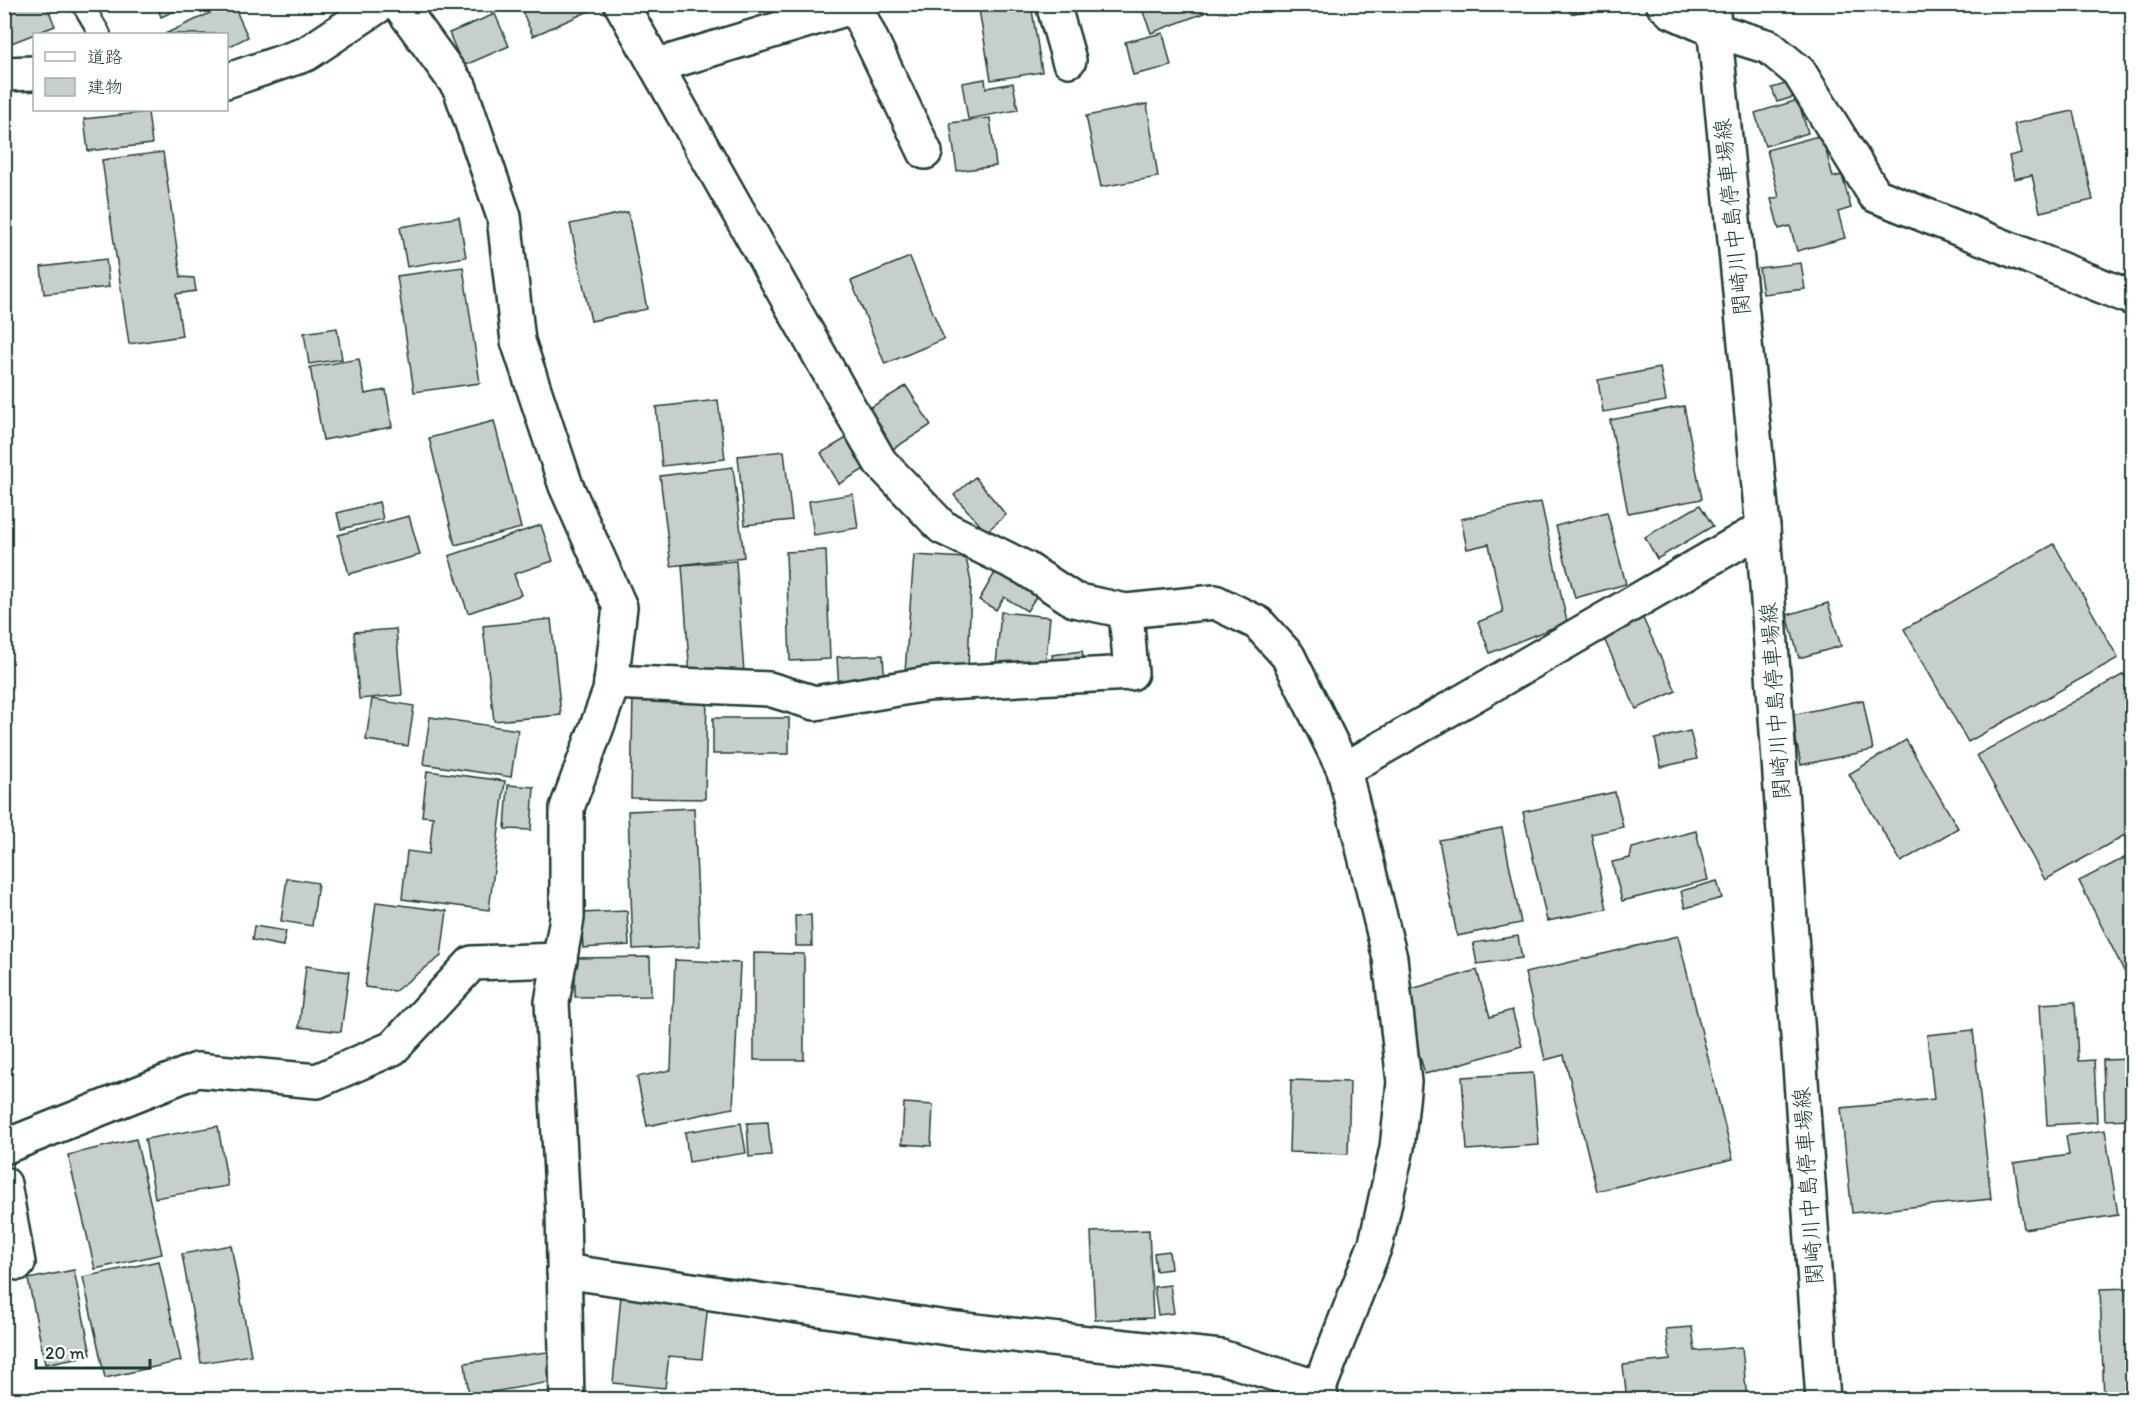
<svg xmlns="http://www.w3.org/2000/svg" width="2137" height="1404" font-family="Itim,'Klee One',sans-serif">
  <style>
    .building { fill: #c7cfcc; stroke: #1f3d34; stroke-width: 1.5 }
    .lines { fill: none; stroke-linecap: round; stroke-linejoin: round }
    .service-casing { stroke: #1f3d34; stroke-width: 24 }
    .minor-casing { stroke: #1f3d34; stroke-width: 38 }
    .secondary-casing { stroke: #1f3d34; stroke-width: 38 }
    .service { stroke: #fff; stroke-width: 20 }
    .minor { stroke: #fff; stroke-width: 33 }
    .secondary { stroke: #fff; stroke-width: 33 }
    .labels { text-anchor: middle; dominant-baseline: central; stroke-width: 4.5; stroke-linejoin: round; paint-order: stroke }
    .street-label { font-size: 22px; fill: #1f3d34; stroke: #fff }
  </style>
  <rect width="100%" height="100%" fill="#fff"/>
  <filter id="ink" filterUnits="userSpaceOnUse"><feTurbulence type="fractalNoise" baseFrequency=".0167" numOctaves="2"/><feDisplacementMap in="SourceGraphic" scale="12" xChannelSelector="R" yChannelSelector="G"/><feConvolveMatrix kernelMatrix="1 2 1 2 8 2 1 2 1" color-interpolation-filters="sRGB"/></filter>
  <g filter="url(#ink)">
    <g class="building">
      <path d="M4 4H46L55 26 4 46Z"/>
      <path d="M156 4H190L161 17Z"/>
      <path d="M229 4H233L248 37 226 48V34H165Z"/>
      <path d="M519 4H586L589 11 533 36Z"/>
      <path d="M765 4H789L767 10Z"/>
      <path d="M892 4H917L894 11Z"/>
      <path d="M978 4H1031L1042 72 991 80Z"/>
      <path d="M1140 4H1201L1204 13 1151 33Z"/>
      <path d="M1566 4H1597V8L1571 14Z"/>
      <path d="M495 14 509 46 463 66 449 33Z"/>
      <path d="M1163 33 1171 66 1133 75 1125 42Z"/>
      <path d="M985 79 986 88 1013 83 1018 110 968 119 962 83Z"/>
      <path d="M1792 82 1797 96 1777 102 1772 88Z"/>
      <path d="M1798 100 1808 133 1765 146 1755 113Z"/>
      <path d="M1147 104 1158 177 1101 187 1086 116Z"/>
      <path d="M2073 111 2093 200 2040 212 2032 175 2014 179 2009 156 2021 153 2014 124Z"/>
      <path d="M148 112 152 144 88 151 84 119Z"/>
      <path d="M990 118 996 166 957 171 950 123Z"/>
      <path d="M1822 135 1833 177 1842 175 1851 208 1838 212 1845 238 1797 251 1790 226 1779 229 1771 199 1779 197 1767 150Z"/>
      <path d="M163 152 181 277 194 278 196 291 176 294 182 336 129 344 102 160Z"/>
      <path d="M628 212 647 309 591 321 570 224Z"/>
      <path d="M459 217 466 257 407 267 400 227Z"/>
      <path d="M910 257 944 339 885 364 851 281Z"/>
      <path d="M106 259 109 287 44 294 41 267Z"/>
      <path d="M1801 263 1805 289 1763 294 1759 268Z"/>
      <path d="M463 267 480 383 414 392 397 276Z"/>
      <path d="M337 328 342 359 309 364 304 333Z"/>
      <path d="M359 359 365 394 386 390 392 427 323 440 310 367Z"/>
      <path d="M1660 368 1666 401 1603 412 1598 380Z"/>
      <path d="M906 386 931 425 893 449 868 409Z"/>
      <path d="M718 400 725 459 662 466 656 407Z"/>
      <path d="M1684 406 1702 499 1628 513 1610 420Z"/>
      <path d="M494 421 521 528 455 545 429 438Z"/>
      <path d="M850 436 868 467 839 484 821 453Z"/>
      <path d="M784 451 792 520 745 525 738 456Z"/>
      <path d="M733 467 744 557 671 566 660 476Z"/>
      <path d="M975 477 1006 515 986 532 954 495Z"/>
      <path d="M853 494 858 528 814 535 809 501Z"/>
      <path d="M379 502 383 519 341 529 337 513Z"/>
      <path d="M1541 502 1567 622 1490 653 1478 622 1503 612 1489 544 1467 549 1461 519Z"/>
      <path d="M1700 505 1713 526 1657 559 1645 537Z"/>
      <path d="M1607 512 1626 584 1575 598 1556 526Z"/>
      <path d="M409 516 420 555 349 574 338 535Z"/>
      <path d="M541 525 553 561 514 574 521 595 468 613 449 556Z"/>
      <path d="M2054 544 2118 658 1968 742 1904 629Z"/>
      <path d="M826 550 830 659 790 661 786 552Z"/>
      <path d="M914 555 966 558 971 582 968 672H905Z"/>
      <path d="M736 561 744 673 690 676 682 565Z"/>
      <path d="M1000 564 1041 589 1027 611 1004 597 996 610 979 600Z"/>
      <path d="M1828 603 1841 646 1799 658 1787 615Z"/>
      <path d="M1001 612 1050 617 1045 670 996 665Z"/>
      <path d="M1641 614 1676 691 1636 709 1601 632Z"/>
      <path d="M551 619 561 715 494 721 483 626Z"/>
      <path d="M396 629 402 695 359 699 354 632Z"/>
      <path d="M1082 651 1086 670 1055 675 1052 655Z"/>
      <path d="M883 655 885 687 839 690 837 657Z"/>
      <path d="M2124 674 2132 689V831L2045 880 1977 755Z"/>
      <path d="M633 694 707 695 705 799 631 798Z"/>
      <path d="M372 699 414 706 408 746 366 740Z"/>
      <path d="M1863 700 1873 750 1801 765 1791 715Z"/>
      <path d="M430 717 518 730 511 777 423 764Z"/>
      <rect x="713" y="718" width="76" height="36"/>
      <path d="M1690 731 1697 759 1661 767 1655 739Z"/>
      <path d="M1906 740 1958 828 1901 862 1849 774Z"/>
      <path d="M427 771 505 781 489 910 402 899 407 851 429 854 433 817 422 816Z"/>
      <path d="M508 785 534 787 531 830 505 829Z"/>
      <path d="M1615 792 1623 827 1591 834 1607 909 1547 921 1523 812Z"/>
      <path d="M694 808 700 946 633 949 628 811Z"/>
      <path d="M1502 828 1521 923 1457 936 1439 840Z"/>
      <path d="M1696 831 1708 880 1622 901 1612 862 1630 858 1632 848Z"/>
      <path d="M2132 854V987L2079 881Z"/>
      <path d="M287 878 318 883 312 926 281 921Z"/>
      <path d="M1717 881 1722 898 1685 908 1681 891Z"/>
      <path d="M376 902 447 911 441 956 395 991 365 987Z"/>
      <path d="M627 911 629 945 583 948 581 913Z"/>
      <path d="M811 915 812 946H796L795 916Z"/>
      <path d="M254 926 286 931 283 946 252 940Z"/>
      <path d="M1518 936 1522 958 1477 964 1473 943Z"/>
      <path d="M1678 936 1733 1159 1597 1191 1564 1055 1545 1060 1525 973Z"/>
      <path d="M754 953 804 954V1060H754Z"/>
      <path d="M650 957 651 996 575 997V958Z"/>
      <path d="M675 960 740 963 733 1108 647 1126 637 1077 671 1070Z"/>
      <path d="M306 966 349 972 341 1032 299 1027Z"/>
      <path d="M1477 970 1490 1017 1512 1010 1522 1046 1425 1074 1401 992Z"/>
      <path d="M2075 1002 2078 1061 2094 1060 2097 1122 2047 1125 2040 1004Z"/>
      <path d="M1973 1030 1991 1199 1852 1213 1841 1108 1934 1099 1927 1035Z"/>
      <path d="M2132 1059V1119L2105 1120 2103 1060Z"/>
      <path d="M1533 1073 1539 1145 1467 1150 1462 1077Z"/>
      <path d="M1291 1080 1350 1082 1348 1154 1289 1152Z"/>
      <path d="M904 1103 933 1105 931 1146 902 1144Z"/>
      <path d="M768 1122 771 1155 749 1157 747 1123Z"/>
      <path d="M741 1123 746 1153 689 1162 685 1132Z"/>
      <path d="M218 1126 228 1186 155 1198 145 1139Z"/>
      <path d="M2105 1130 2118 1215 2024 1229 2014 1163 2069 1155 2066 1136Z"/>
      <path d="M136 1139 162 1254 95 1269 68 1155Z"/>
      <path d="M1149 1230 1153 1318 1095 1320 1091 1232Z"/>
      <path d="M231 1245 251 1355 201 1363 182 1254Z"/>
      <path d="M1169 1251 1171 1269 1156 1271 1154 1253Z"/>
      <path d="M159 1261 181 1361 105 1378 83 1277Z"/>
      <path d="M74 1270 91 1355 45 1364 28 1279Z"/>
      <path d="M1170 1285 1174 1313 1158 1315 1154 1287Z"/>
      <path d="M2132 1288V1400H2104L2100 1289Z"/>
      <path d="M621 1295 708 1304 702 1359 669 1356 665 1388 613 1383Z"/>
      <path d="M1692 1327 1695 1351 1742 1347 1747 1400H1627L1623 1365 1670 1360 1666 1329Z"/>
      <path d="M554 1351 556 1381 469 1396 465 1363Z"/>
    </g>
    <g class="lines">
      <defs>
        <path id="service" d="M82 4 100 34"/>
        <g id="minor">
          <path d="M399 4 460 88 504 217 518 341 566 486 620 607 610 691 567 808V918L552 1002 563 1212 567 1400"/>
          <path d="M621 4 880 462 942 527 1025 568 1074 600 1126 611 1215 602 1258 623 1288 656 1344 770 1763 528"/>
          <path d="M1053 4 1069 60"/>
          <path d="M1663 4 1671 11 1714 30 1769 47 1799 72 1875 195 2132 298"/>
          <path d="M656 66 855 6 925 152"/>
          <path d="M4 74 34 73"/>
          <path d="M226 81 306 54 381 4"/>
          <path d="M611 682 769 689 815 703 927 684 1131 673 1126 611"/>
          <path d="M4 1147 197 1070 317 1081 393 1048 472 963 560 960"/>
          <path d="M4 1184 18 1263"/>
          <path d="M564 1271 947 1328 1221 1357 1319 1388"/>
          <path d="M1322 1400 1319 1388 1376 1243 1397 1148 1404 1082 1390 958 1344 770"/>
        </g>
        <path id="secondary" d="M1712 4 1763 528 1823 1400"/>
      </defs>
      <use href="#service" class="service-casing"/>
      <use href="#minor" class="minor-casing"/>
      <use href="#secondary" class="secondary-casing"/>
      <use href="#service" class="service"/>
      <use href="#minor" class="minor"/>
      <use href="#secondary" class="secondary"/>
    </g>
  </g>
  <g class="labels">
    <g class="street-label">
      <text transform="translate(1732 217) rotate(-96)">関崎川中島停車場線</text>
      <text transform="translate(1775 701) rotate(-94)">関崎川中島停車場線</text>
      <text transform="translate(1808 1186) rotate(-94)">関崎川中島停車場線</text>
    </g>
  </g>
  <rect width="2137" height="1404" fill="none" stroke="#fff" stroke-width="24"/>
  <rect x="12" y="12" width="2113" height="1380" fill="none" stroke="#1f3d34" stroke-width="2" filter="url(#ink)"/>
  <rect x="33" y="33" width="195" height="78" fill="#ffffff" stroke="#a5b1ae" stroke-width="1.5"/>
  <rect x="45" y="52" width="30" height="9" fill="#ffffff" stroke="#a5b1ae" stroke-width="1.5"/>
  <text x="87" y="63" font-size="18" fill="#1f3d34">道路</text>
  <rect x="45" y="78" width="30" height="18" fill="#c7cfcc" stroke="#a5b1ae" stroke-width="1.5"/>
  <text x="87" y="93" font-size="18" fill="#1f3d34">建物</text>
  <path d="M36 1359v9h114v-9" fill="none" stroke="#1f3d34" stroke-width="3"/>
  <text x="45" y="1359" font-size="18" fill="#1f3d34" stroke="#ffffff" stroke-width="4.5" paint-order="stroke">20 m</text>
</svg>
